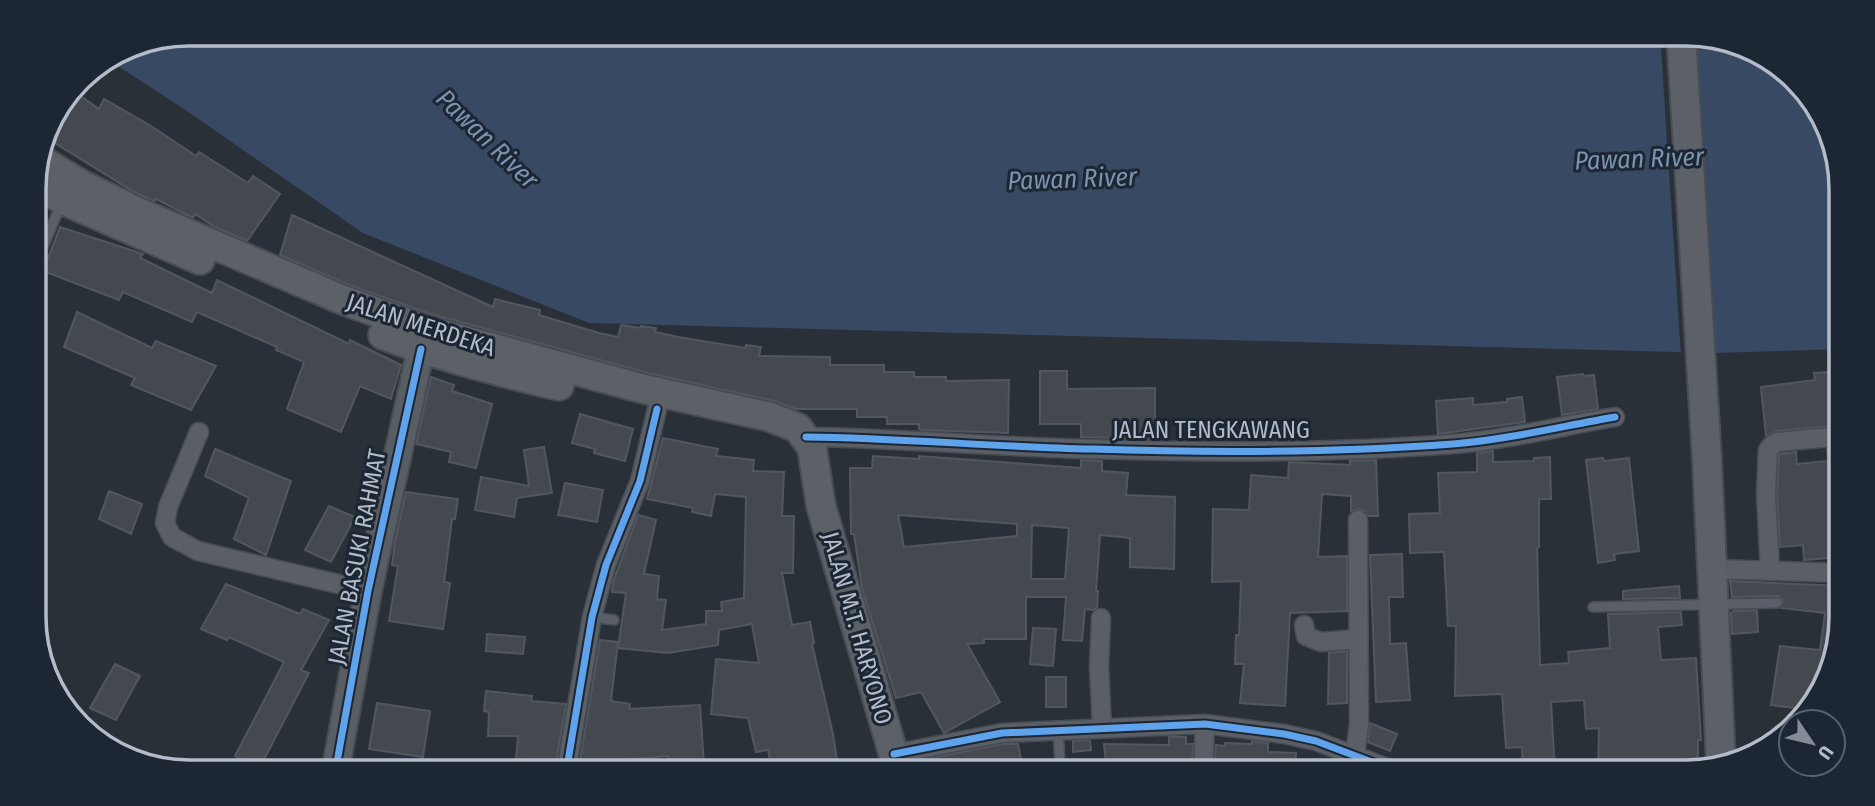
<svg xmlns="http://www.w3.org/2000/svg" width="1875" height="806" font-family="'Fira Sans Condensed',sans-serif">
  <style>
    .water { fill: #384963 }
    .pier { fill: #2a3038 }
    .building { fill: #444950; stroke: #52575f; stroke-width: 2; fill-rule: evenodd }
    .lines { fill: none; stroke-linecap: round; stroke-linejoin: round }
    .lane-casing { stroke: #484c53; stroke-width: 12 }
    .street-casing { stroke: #484c53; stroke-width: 21 }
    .secondary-casing { stroke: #484c53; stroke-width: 30 }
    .primary-casing { stroke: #484c55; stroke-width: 32 }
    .lane { stroke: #5a5e66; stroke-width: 9 }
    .street { stroke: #5a5e66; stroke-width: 18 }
    .secondary { stroke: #595d64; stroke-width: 26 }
    .primary { stroke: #5c6168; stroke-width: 28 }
    .cycleway-casing { stroke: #1d2633; stroke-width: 11 }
    .cycleway { stroke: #60a3ed; stroke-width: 7 }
    .labels { text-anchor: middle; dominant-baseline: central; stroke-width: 6; stroke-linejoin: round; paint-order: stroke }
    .street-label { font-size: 24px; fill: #b4bcc9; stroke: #1d2633 }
    .water-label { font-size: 26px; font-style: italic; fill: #7c92b1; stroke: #1d2633 }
    .rim { fill: none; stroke: #b4bcc9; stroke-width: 3.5 }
  </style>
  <rect width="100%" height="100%" fill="#2a3038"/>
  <path class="water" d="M189 33H1687L1746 45 1809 94 1840 168 1841 349 1714 353 589 323 363 233 184 109 107 59 129 45Z"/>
  <path class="pier" d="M1660 33H1686L1709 357 1681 356Z"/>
  <g class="building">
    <path d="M72 90 99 109 104 99 151 126 196 156 199 152 248 183 253 176 280 194 247 241 215 227 195 214 193 218 156 199 154 201 134 192 45 137 49 120Z"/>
    <path d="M292 215 493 307 495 299 540 310 539 315 599 333 618 337 621 325 640 328 641 326 656 328 655 332 678 337 745 348 746 345 761 347 759 356 830 357V365H884V372H914V377H946V381L1009 380 1008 433 921 430 919 429V424H887V417H857V409H796L774 401 648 373 428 313 349 285 280 255Z"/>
    <path d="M60 227 143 254 140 258 212 293 217 280 349 344 350 340 401 365 391 399 360 386 341 432 287 409 304 362 276 350 277 347 197 312 192 322 123 292 119 300 43 271Z"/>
    <path d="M77 312 152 348 156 341 216 366 191 410 131 385 135 378 64 347Z"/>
    <path d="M1040 371H1067V389L1155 388V439L1081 437V424H1040Z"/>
    <path d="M1841 371V425L1777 431 1766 436 1761 387 1815 380 1814 373Z"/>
    <path d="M1583 374V376L1594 375 1598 409 1562 415 1557 377Z"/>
    <path d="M431 377 454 385 452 391 492 404 476 468 449 462 451 452 416 444Z"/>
    <path d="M1522 397 1525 422 1438 434 1436 401 1473 398V405L1507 402V399Z"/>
    <path d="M580 414 633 429 625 461 594 453 595 449 572 443Z"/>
    <path d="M663 438 718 449 716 456 754 460 753 471 784 472 782 516H794L793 573H782L792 625 810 622 814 643 812 644 833 734 839 773H772L768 750 756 752 748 718 711 714 716 659 759 663 752 624 719 630 718 645 668 653 618 648 626 593 612 592 613 582 638 515 656 520 644 574 659 576 657 599 666 600 662 630 706 624V611H722L721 602 744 598 746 497 715 494 711 516 692 512 693 508 647 499Z"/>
    <path d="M544 447 552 493 517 498 514 517 475 510 481 477 529 486 524 450Z"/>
    <path d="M1841 447 1842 557 1804 560 1803 545 1780 547 1777 494 1779 454 1796 452 1797 464 1828 461 1827 449Z"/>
    <path d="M215 449 291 481 266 555 234 539 249 498 205 476Z"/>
    <path d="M1493 451V462L1534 461V458L1550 457 1551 499H1539V547L1537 548 1540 665 1569 663 1568 652 1610 648 1608 614 1681 612 1682 625 1658 627 1661 660 1696 658 1701 740H1698V772H1598L1599 728 1586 729 1584 700 1551 702 1555 772H1523L1522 747 1506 748 1502 694 1455 696 1456 626H1448L1444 552 1410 553 1409 514 1440 513 1438 473 1477 472V453Z"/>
    <path d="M873 456 919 459V456L1081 468V460L1102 461V471L1128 473 1126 495 1175 497 1174 569 1130 567V538L1100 535 1096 591H1098L1097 608 1094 610 1085 609 1082 641 1063 640 1066 597H1026V639H984V643L967 644 1000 702 944 733 921 692 896 698 862 588 854 534H851L850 468H872ZM898 515 1017 524V536L904 547ZM1032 525 1069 528 1065 579H1031Z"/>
    <path d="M1603 458 1604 461 1629 458 1639 551 1614 554 1615 560 1598 563 1586 460Z"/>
    <path d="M1376 460 1378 516H1368L1364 511 1359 509 1351 511V496L1322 494 1318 557 1347 556V611L1290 613 1285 706 1240 703 1244 664H1235L1236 635H1239L1241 581 1212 582 1213 509 1249 510 1251 475 1288 478 1289 462 1350 465V461Z"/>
    <path d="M565 483 603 490 597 522 558 515Z"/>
    <path d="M109 491 142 504 131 534 99 519Z"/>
    <path d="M406 492 458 499 455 519H452L444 582 450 583 443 629 389 621 398 566 392 565 395 542Z"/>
    <path d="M329 506 355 517 331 562 305 550Z"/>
    <path d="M1402 554 1403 597H1389L1390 644 1406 643 1410 700 1376 702 1370 555Z"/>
    <path d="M1730 581 1842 586V618L1830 677 1803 709 1771 705 1780 646 1820 650 1825 613 1781 608 1783 600 1778 596 1732 597Z"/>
    <path d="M226 584 300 614 303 609 329 620 301 670 309 673 260 767 235 756 284 662 229 637 227 640 201 629Z"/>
    <path d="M1679 586 1680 598 1623 599V591Z"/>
    <path d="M1757 610 1758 632 1732 634 1731 613 1734 611Z"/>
    <path d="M1033 628 1056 629 1053 666 1030 664Z"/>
    <path d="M487 634 525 637 523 654 486 651Z"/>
    <path d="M600 640 618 642 611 701 630 704 629 709 700 705 704 766 668 769V756L621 760 622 773H578Z"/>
    <path d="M1347 651V703L1328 704 1329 653Z"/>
    <path d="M115 664 140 676 116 720 90 708Z"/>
    <rect x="1046" y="677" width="20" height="30"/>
    <path d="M486 691 532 696 531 701 566 704 556 762 516 759 518 736H488L489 712 484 711Z"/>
    <path d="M377 703 430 711 423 757 369 749Z"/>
    <path d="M1370 723 1397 734 1390 751 1368 742Z"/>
    <path d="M1169 737H1186V744H1193L1192 769 1161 767V773H1113V763L1106 764 1104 744 1169 745Z"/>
    <path d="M1090 740 1091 750 1073 752V741Z"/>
    <path d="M1252 741 1268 743V752L1296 753 1295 773H1278V767L1241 766 1240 773H1214L1216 745 1225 746V743L1252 744Z"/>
    <path d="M1003 744H1018L1023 770 1011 773H923L921 760Z"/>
  </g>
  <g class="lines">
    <defs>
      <g id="lane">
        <path d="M34 268 62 202"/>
        <path d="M1593 607 1777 603"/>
        <path d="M592 617 614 620"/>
        <path d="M1058 730 1060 764"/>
      </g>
      <g id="street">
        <path d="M199 432 168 507 165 523 172 537 198 551 368 591"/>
        <path d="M806 437C901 438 996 447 1092 449 1212 453 1333 453 1453 444 1505 440 1563 426 1615 417"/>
        <path d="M1713 569 1842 573"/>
        <path d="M1770 571 1766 494 1768 450 1772 445 1778 442 1841 436"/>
        <path d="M1101 618 1099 666 1102 728"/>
        <path d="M1304 625 1306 636 1321 642 1358 639"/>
        <path d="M894 754 1002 733 1205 724 1284 734 1316 741 1398 772"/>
        <path d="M1355 755 1359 725 1358 520"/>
        <path d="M566 773 592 617 606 565 640 481 657 409"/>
        <path d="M1203 773 1205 724"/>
      </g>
      <path id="secondary" d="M335 773 368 591 421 349"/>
      <g id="primary">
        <path d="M1681 33 1707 460 1721 764"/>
        <path d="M39 159 82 185 140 213 343 300 423 329 644 389 770 417 798 428 812 448 821 506 899 773"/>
        <path d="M34 183 63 200 200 260"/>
        <path d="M383 335C441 357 499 372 559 386"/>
      </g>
    </defs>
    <use href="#lane" class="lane-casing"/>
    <use href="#street" class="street-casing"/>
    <use href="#secondary" class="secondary-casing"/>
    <use href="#primary" class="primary-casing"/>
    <use href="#lane" class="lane"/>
    <use href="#street" class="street"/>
    <use href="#secondary" class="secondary"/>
    <use href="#primary" class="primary"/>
    <defs>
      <g id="cycleway">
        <path d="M806 437C901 438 996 447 1092 449 1212 453 1333 453 1453 444 1505 440 1563 426 1615 417"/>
        <path d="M894 754 1002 733 1205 724 1284 734 1316 741 1398 772"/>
        <path d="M335 773 368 591 421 349"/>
        <path d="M566 773 592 617 606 565 640 481 657 409"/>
      </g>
    </defs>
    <use href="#cycleway" class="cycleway-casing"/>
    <use href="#cycleway" class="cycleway"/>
  </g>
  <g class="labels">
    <g class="street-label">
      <text transform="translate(421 325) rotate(18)">JALAN MERDEKA</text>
      <text x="1211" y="430">JALAN TENGKAWANG</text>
      <text transform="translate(357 557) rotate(-79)">JALAN BASUKI RAHMAT</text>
      <text transform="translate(857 628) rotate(74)">JALAN M.T. HARYONO</text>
    </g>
    <g class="water-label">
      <text transform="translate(487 139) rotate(44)">Pawan River</text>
      <text transform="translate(1639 159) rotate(-2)">Pawan River</text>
      <text transform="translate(1072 179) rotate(-2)">Pawan River</text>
    </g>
  </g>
  <path d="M0 0H1875V806H0ZM189 46H1686A143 143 0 0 1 1829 189V617A143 143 0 0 1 1686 760H189A143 143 0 0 1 46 617V189A143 143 0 0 1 189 46Z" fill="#1d2633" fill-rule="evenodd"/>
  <path class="rim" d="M189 46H1686A143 143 0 0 1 1829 189V617A143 143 0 0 1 1686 760H189A143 143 0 0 1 46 617V189A143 143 0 0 1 189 46Z"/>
  <g transform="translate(1812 743) rotate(125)"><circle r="33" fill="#1d2633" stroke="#59626f" stroke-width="2"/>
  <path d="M0-5L12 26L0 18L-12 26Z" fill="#848b96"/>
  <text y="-10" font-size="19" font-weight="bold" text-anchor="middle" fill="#b4bcc9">U</text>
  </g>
</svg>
